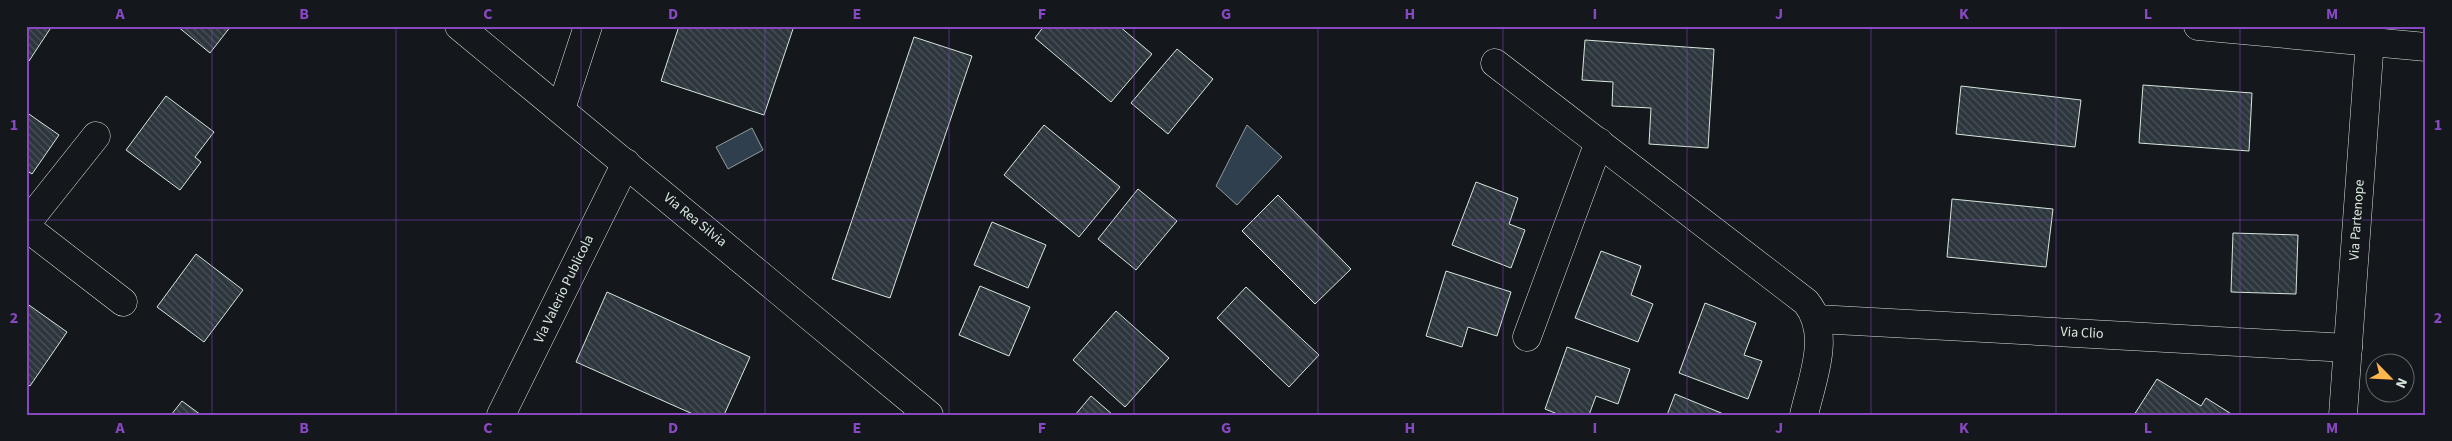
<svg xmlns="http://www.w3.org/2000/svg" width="2452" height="441" font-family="'Source Sans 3',sans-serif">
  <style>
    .water { fill: #2f3f4d; stroke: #939e99 }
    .building { fill: url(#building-back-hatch); stroke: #d8e6dc }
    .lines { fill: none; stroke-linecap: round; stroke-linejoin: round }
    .street-casing { stroke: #d8e6dc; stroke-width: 29 }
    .street { stroke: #14181c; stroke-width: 28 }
    .grid { fill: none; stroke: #8948c3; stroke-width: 1; stroke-opacity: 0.55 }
    .labels { text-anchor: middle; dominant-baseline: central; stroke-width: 4; stroke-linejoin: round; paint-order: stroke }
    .street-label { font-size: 14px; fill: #d8e6dc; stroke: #14181c }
    .neatline { fill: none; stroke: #8948c3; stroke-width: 2 }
    .grid-label { font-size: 16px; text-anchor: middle; font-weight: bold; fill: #8948c3 }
  </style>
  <defs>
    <pattern id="building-back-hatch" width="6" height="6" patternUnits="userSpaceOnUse" patternTransform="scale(1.25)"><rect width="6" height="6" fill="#2c363c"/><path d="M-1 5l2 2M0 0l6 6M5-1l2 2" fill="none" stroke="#4a5358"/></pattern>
  </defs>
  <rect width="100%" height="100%" fill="#14181c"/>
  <g class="water">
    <path d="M1247 125 1282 157 1237 205 1216 186Z"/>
    <path d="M752 128 763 150 728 169 716 147Z"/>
  </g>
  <g class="building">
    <path d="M26 26H52L29 61 26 59Z"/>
    <path d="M177 26H231L210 53Z"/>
    <path d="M679 26H794L764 115 661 81Z"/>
    <path d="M1044 26H1119L1152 54 1111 102 1035 38Z"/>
    <path d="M914 37 972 56 890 298 832 279Z"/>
    <path d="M1585 40 1714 49 1708 148 1649 144 1651 108 1612 106 1613 82 1582 80Z"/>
    <path d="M1177 49 1213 79 1168 134 1131 103Z"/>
    <path d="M2143 85 2252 93 2249 151 2139 143Z"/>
    <path d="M1961 86 2081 100 2075 147 1956 134Z"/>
    <path d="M166 96 214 132 195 157 201 162 180 190 126 150Z"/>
    <path d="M26 112 59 135 32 174 26 170Z"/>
    <path d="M1044 125 1120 187 1079 237 1004 175Z"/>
    <path d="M1476 182 1518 198 1509 224 1525 230 1511 268 1452 245Z"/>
    <path d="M1138 189 1177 221 1136 270 1098 239Z"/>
    <path d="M1278 195 1351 269 1315 304 1242 231Z"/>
    <path d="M1952 199 2053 209 2046 267 1947 257Z"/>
    <path d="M992 222 1046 245 1028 288 974 265Z"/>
    <path d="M2233 233 2298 235 2296 294 2231 292Z"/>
    <path d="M1601 251 1641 266 1631 295 1653 304 1638 342 1575 318Z"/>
    <path d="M196 254 243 290 204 342 157 307Z"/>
    <path d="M1446 271 1511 292 1497 336 1468 327 1462 347 1426 336Z"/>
    <path d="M980 286 1030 307 1009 356 959 335Z"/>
    <path d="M1246 287 1319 355 1289 387 1217 318Z"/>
    <path d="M607 292 750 357 724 415H695L576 362Z"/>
    <path d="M26 303 67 332 30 386 26 383Z"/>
    <path d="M1705 303 1756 323 1744 355 1762 361 1748 399 1679 373Z"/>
    <path d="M1116 311 1169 358 1125 407 1073 360Z"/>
    <path d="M1567 347 1630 369 1618 404 1596 396 1589 415H1560L1545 409Z"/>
    <path d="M2157 379 2201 406 2206 398 2233 415H2134Z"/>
    <path d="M1675 394 1726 415H1667Z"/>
    <path d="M1091 396 1113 415H1075Z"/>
    <path d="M182 401 201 415H171Z"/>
  </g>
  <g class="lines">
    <defs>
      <g id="street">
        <path d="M459 26 929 415"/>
        <path d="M2198 26 2426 47"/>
        <path d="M1495 63 1806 302C1832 334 1812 379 1804 415"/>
        <path d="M561 109 588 26"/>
        <path d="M26 224 96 136"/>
        <path d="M26 227 123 302"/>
        <path d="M1817 319 2348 348"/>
        <path d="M1527 337 1599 142"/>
        <path d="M501 415 626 163"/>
        <path d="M2343 415 2371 26"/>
      </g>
    </defs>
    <use href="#street" class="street-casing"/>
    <use href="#street" class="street"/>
  </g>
  <path class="grid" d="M212 26V415M396 26V415M581 26V415M765 26V415M949 26V415M1134 26V415M1318 26V415M1503 26V415M1687 26V415M1871 26V415M2056 26V415M2240 26V415M26 220H2426"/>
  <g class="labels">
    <g class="street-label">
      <text transform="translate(695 220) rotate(39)">Via Rea Silvia</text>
      <text transform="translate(2357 220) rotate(-86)">Via Partenope</text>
      <text transform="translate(564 289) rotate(-64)">Via Valerio Publicola</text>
      <text transform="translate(2082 333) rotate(3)">Via Clio</text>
    </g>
  </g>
  <rect width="2452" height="441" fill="none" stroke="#14181c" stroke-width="55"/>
  <g transform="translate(2390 378) rotate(114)"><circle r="24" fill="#14181c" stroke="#626a69"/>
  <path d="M0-4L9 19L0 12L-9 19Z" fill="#ffb74d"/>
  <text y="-8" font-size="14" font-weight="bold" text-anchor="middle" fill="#d8e6dc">N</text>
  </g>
  <rect x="28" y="28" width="2396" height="386" class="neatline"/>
  <g class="grid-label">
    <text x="120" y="19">A</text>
    <text x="304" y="19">B</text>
    <text x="488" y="19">C</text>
    <text x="673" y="19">D</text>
    <text x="857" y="19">E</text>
    <text x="1042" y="19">F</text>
    <text x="1226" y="19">G</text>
    <text x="1410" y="19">H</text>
    <text x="1595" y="19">I</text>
    <text x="1779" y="19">J</text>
    <text x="1964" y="19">K</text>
    <text x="2148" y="19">L</text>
    <text x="2332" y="19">M</text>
    <text x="14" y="130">1</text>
    <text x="2438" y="130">1</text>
    <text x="14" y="323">2</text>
    <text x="2438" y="323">2</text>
    <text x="120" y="433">A</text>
    <text x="304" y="433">B</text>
    <text x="488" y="433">C</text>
    <text x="673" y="433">D</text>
    <text x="857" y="433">E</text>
    <text x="1042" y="433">F</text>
    <text x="1226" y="433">G</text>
    <text x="1410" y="433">H</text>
    <text x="1595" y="433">I</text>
    <text x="1779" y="433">J</text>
    <text x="1964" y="433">K</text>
    <text x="2148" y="433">L</text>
    <text x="2332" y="433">M</text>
  </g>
</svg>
